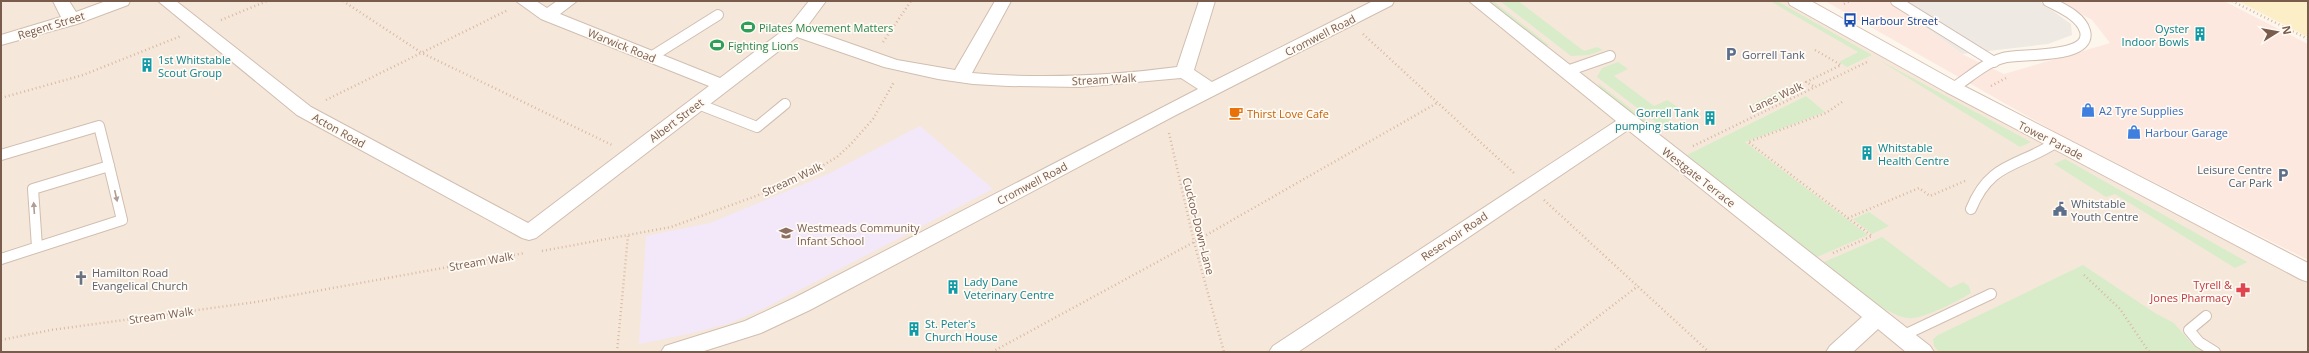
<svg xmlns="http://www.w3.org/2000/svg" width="2309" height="353" font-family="'Open Sans',sans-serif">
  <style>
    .residential { fill: #f5e8da }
    .commercial { fill: #fde8e0 }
    .industrial { fill: #efe9e4 }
    .education { fill: #f3e8fa }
    .green { fill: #d8ecc9 }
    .sand { fill: #fcefc7 }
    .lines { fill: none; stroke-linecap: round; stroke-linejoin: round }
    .service-casing { stroke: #d1beb0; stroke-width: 12 }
    .minor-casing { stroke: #d1beb0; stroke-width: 2 }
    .secondary-casing { stroke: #d6c0b0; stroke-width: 2 }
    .path { stroke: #d9b8a5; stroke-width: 2.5; stroke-dasharray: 1 3; stroke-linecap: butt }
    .service { stroke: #fff; stroke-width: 10 }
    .minor { fill: #fff; fill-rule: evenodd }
    .secondary { fill: #fff; fill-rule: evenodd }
    .oneway { fill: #af9d94 }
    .labels { text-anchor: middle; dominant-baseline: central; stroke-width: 3.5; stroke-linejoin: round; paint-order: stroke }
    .transit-label { font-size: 11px; fill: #164399; stroke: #fffaf3; text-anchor: start }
    .street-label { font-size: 11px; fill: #7a5c4d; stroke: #fffaf3 }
    .leisure-label { font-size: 11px; fill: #27864d; stroke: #fffaf3; text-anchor: start }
    .culture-label { font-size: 11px; fill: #0d838f; stroke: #fffaf3; text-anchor: start }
    .service-label { font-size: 11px; fill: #4e5e75; stroke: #fffaf3; text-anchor: start }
    .shop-label { font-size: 11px; fill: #366cbe; stroke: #fffaf3; text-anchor: start }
    .food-label { font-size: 11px; fill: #c56008; stroke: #fffaf3; text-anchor: start }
    .education-label { font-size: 11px; fill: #785e54; stroke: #fffaf3; text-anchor: start }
    .worship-label { font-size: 11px; fill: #5b616d; stroke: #fffaf3; text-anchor: start }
    .health-label { font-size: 11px; fill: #be3a42; stroke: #fffaf3; text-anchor: end }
  </style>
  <rect width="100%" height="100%" fill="#fdf6ec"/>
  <path class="residential" d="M1 1H1785L1891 60 2308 284V352H1Z"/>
  <path class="commercial" d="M1825 1H1890L1962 54 2004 74 2110 43 2092 20 2059 1H2224L2308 44V260L2057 133Z"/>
  <path class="industrial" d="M1890 1H2039L2071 24 2072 35 2048 44 1962 54Z"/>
  <path class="education" d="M920 126 993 189 763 309 730 323 692 333 639 344 646 236 710 223 828 174Z"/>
  <g class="green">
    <path d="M1488 1H1493L1549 45 1545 46Z"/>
    <path d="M1500 1H1518L1584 51 1597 47 1603 50 1589 55 1571 56Z"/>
    <path d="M1770 1H1777L1872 55 1847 67 1839 62 1858 52Z"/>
    <path d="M1879 60 2031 142 2020 147Z"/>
    <path d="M1618 62 1628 69 1614 76 1654 106 1667 100 1679 108 1667 113 1670 118 1669 124 1662 127 1597 77 1602 68Z"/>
    <path d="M1598 83 1653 126 1644 124 1601 89Z"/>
    <path d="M1790 86 1799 91 1762 110 1752 104Z"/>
    <path d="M1806 96 1825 112 1745 142 1868 235 1817 257 1687 155Z"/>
    <path d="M2065 159 2247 262H2248L2235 268 2115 194 2106 197 2054 164Z"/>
    <path d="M1869 212 1889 226 1872 234 1853 219Z"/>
    <path d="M1882 237 1950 288 1963 282 1969 286 1971 293C1958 301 1922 320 1908 318 1884 316 1844 277 1824 262Z"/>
    <path d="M2083 265 2155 313 2174 323 2194 346 2204 352H1939L1934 346 1933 339 1938 335Z"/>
  </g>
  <path class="sand" d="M2238 1H2308V37Z"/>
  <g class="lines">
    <defs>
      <g id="service">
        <path d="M1896 1 1994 62"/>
        <path d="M651 57 718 15"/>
        <path d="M1567 71 1610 56"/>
        <path d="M1953 88C1969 78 1984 63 2003 58 2018 53 2093 60 2085 31 2081 16 2061 8 2048 1"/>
        <path d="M698 104 757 127 785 104"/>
        <path d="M1 155 99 126 109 166"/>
        <path d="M1971 209C1990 162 2018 167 2055 143"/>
        <path d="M1 259 122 220 109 166 33 189 37 247"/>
        <path d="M2206 316 2189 330 2199 342 2215 352"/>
        <path d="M1902 336 1991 294"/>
      </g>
      <g id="minor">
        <path d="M53 1H69L76 12 106 1H130L128 5 77 24 1 45V35L61 17Z"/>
        <path d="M158 1H176L311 107 528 223 709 86 541 19 516 1H536L547 8 557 1H577L560 14 720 78 789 26 809 1H826L806 28 897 60 955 70 995 1H1011L972 73C1040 79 1109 76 1177 67L1199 1H1215L1194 70 1212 82 1373 1H1394L1392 5 1174 116 810 310 761 333 701 352H661L665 346 745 321 794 298 1198 89 1181 78 1080 87 1008 86 973 84 938 79 884 67 797 37 536 238 529 240 522 238 297 115Z"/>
        <path d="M1469 1H1488L1930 346 1934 352H1906L1878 329 1853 352H1826L1830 346 1862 317 1628 130 1298 352H1269L1273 346 1616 121Z"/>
      </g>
      <path id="secondary" d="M1788 1H1811L1960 84 2308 263V282L2300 279 1946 92 1790 5Z"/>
    </defs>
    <use href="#service" class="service-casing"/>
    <use href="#minor" class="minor-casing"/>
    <use href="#secondary" class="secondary-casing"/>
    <g class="path">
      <path d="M343 1 422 53 612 145"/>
      <path d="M2232 1 2308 39"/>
      <path d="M1844 4 1850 1"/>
      <path d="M221 20 267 1"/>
      <path d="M1363 34 1514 173"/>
      <path d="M883 42 911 1"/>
      <path d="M1815 50 1841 65 1806 82 1815 87"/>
      <path d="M1991 86 2008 77"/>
      <path d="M1 98 83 75 181 36"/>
      <path d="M326 100 508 10"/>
      <path d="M1842 102 1826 113 1748 142 1848 218 1919 188 1930 196 1965 181"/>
      <path d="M1169 133 1194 242 1224 352"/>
      <path d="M1693 146 1867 62"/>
      <path d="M1544 200 1709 352"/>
      <path d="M542 251 671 227 756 196 815 170 837 157 850 145 873 119 894 82"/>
      <path d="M1833 253 1872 236 1848 218"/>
      <path d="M2084 275 2120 309 2149 352"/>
      <path d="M1 340 51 330 256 302 525 253"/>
      <path d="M617 352 628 236"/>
      <path d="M992 352 1194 242 1437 103"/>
      <path d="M1552 352 1638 286"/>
    </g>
    <use href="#service" class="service"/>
    <use href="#minor" class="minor"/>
    <use href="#secondary" class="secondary"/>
  </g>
  <defs><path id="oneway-solid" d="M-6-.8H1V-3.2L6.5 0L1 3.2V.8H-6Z"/></defs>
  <g class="oneway">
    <use href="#oneway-solid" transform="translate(116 196) rotate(77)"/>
    <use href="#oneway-solid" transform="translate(34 208) rotate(-94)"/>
  </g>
  <defs>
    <symbol id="bus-bare" viewBox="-9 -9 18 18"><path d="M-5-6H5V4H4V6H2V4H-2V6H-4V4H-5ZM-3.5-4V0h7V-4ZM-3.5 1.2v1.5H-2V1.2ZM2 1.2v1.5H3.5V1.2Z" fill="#1a4fb4" stroke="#fffaf3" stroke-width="2.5" paint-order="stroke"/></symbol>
    <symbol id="stadium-bare" viewBox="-9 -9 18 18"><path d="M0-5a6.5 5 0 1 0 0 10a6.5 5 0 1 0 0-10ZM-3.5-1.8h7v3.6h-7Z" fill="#2e9e5b" stroke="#fffaf3" stroke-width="2.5" paint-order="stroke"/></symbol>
    <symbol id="building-bare" viewBox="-9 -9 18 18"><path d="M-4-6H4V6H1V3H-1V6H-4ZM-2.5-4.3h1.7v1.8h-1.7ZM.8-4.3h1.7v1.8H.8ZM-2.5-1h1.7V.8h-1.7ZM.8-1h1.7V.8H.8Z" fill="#0f9aa8" stroke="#fffaf3" stroke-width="2.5" paint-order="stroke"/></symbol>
    <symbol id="parking-bare" viewBox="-9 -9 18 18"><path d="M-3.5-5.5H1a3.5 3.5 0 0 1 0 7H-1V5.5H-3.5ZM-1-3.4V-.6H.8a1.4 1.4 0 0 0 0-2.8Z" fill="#5c6f8a" stroke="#fffaf3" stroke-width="2.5" paint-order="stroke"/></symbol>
    <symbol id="shop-bare" viewBox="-9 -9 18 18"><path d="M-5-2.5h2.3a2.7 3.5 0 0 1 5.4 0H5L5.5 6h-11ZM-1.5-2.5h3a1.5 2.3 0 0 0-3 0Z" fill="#3f7fe0" stroke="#fffaf3" stroke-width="2.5" paint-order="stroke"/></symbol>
    <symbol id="cafe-bare" viewBox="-9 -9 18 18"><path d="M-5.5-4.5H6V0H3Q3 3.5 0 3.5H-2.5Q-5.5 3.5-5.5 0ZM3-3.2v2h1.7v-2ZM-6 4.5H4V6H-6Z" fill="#e8710a" stroke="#fffaf3" stroke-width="2.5" paint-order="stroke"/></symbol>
    <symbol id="civic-bare" viewBox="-9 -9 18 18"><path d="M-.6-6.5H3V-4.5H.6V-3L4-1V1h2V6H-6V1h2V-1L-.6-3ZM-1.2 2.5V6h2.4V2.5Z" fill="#5c6f8a" stroke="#fffaf3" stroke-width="2.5" paint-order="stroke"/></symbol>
    <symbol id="school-bare" viewBox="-9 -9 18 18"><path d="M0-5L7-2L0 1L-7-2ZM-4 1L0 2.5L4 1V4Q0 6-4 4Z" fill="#8d6e63" stroke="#fffaf3" stroke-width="2.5" paint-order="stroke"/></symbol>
    <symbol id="church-bare" viewBox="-9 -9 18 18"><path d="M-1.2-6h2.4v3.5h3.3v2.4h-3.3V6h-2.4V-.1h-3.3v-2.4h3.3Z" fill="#6b7280" stroke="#fffaf3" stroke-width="2.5" paint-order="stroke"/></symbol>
    <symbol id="pharmacy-bare" viewBox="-9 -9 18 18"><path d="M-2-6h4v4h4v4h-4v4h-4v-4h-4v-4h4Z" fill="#e0444e" stroke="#fffaf3" stroke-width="2.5" paint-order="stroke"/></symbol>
  </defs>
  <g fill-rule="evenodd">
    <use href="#bus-bare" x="1840" y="10" width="20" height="20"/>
    <use href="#stadium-bare" x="738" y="17" width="20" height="20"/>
    <use href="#building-bare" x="2190" y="24" width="20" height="20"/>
    <use href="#stadium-bare" x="707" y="35" width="20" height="20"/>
    <use href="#parking-bare" x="1721" y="44" width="20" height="20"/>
    <use href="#building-bare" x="137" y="55" width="20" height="20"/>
    <use href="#shop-bare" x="2078" y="100" width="20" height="20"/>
    <use href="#cafe-bare" x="1226" y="103" width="20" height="20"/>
    <use href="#building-bare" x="1700" y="108" width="20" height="20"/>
    <use href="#shop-bare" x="2124" y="122" width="20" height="20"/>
    <use href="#building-bare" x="1857" y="143" width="20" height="20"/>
    <use href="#parking-bare" x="2273" y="165" width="20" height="20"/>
    <use href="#civic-bare" x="2050" y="199" width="20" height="20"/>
    <use href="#school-bare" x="776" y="223" width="20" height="20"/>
    <use href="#church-bare" x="71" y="268" width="20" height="20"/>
    <use href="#building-bare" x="943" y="277" width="20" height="20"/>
    <use href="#pharmacy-bare" x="2233" y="280" width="20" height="20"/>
    <use href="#building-bare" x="904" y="319" width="20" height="20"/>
  </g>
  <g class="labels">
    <g class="transit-label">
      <text x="1861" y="20">Harbour Street</text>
    </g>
    <g class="street-label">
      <text transform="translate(51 25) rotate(-17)">Regent Street</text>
      <text transform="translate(1320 35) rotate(-27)">Cromwell Road</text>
      <text transform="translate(622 45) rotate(22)">Warwick Road</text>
      <text transform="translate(1104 79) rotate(-3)">Stream Walk</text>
      <text transform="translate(1776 97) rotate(-25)">Lanes Walk</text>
      <text transform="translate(676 120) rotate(-37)">Albert Street</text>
      <text transform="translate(339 130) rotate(29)">Acton Road</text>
      <text transform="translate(2051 140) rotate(27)">Tower Parade</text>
      <text transform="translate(1699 177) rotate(38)">Westgate Terrace</text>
      <text transform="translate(792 179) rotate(-25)">Stream Walk</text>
      <text transform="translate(1032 183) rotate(-28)">Cromwell Road</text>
      <text transform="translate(1199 226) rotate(76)">Cuckoo-Down-Lane</text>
      <text transform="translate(1454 236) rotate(-34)">Reservoir Road</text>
      <text transform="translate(481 261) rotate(-10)">Stream Walk</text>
      <text transform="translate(161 315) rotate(-8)">Stream Walk</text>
    </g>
    <g class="leisure-label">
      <text x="759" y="27">Pilates Movement Matters</text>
      <text x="728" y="45">Fighting Lions</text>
    </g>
    <g class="culture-label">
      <text x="2189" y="28" text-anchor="end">Oyster<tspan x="2189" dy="13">Indoor Bowls</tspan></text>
      <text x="158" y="59">1st Whitstable<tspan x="158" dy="13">Scout Group</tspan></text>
      <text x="1699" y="112" text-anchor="end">Gorrell Tank<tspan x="1699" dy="13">pumping station</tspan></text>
      <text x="1878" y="147">Whitstable<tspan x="1878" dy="13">Health Centre</tspan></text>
      <text x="964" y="281">Lady Dane<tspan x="964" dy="13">Veterinary Centre</tspan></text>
      <text x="925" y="323">St. Peter's<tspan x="925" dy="13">Church House</tspan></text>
    </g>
    <g class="service-label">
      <text x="1742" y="54">Gorrell Tank</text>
      <text x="2272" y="169" text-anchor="end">Leisure Centre<tspan x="2272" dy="13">Car Park</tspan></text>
      <text x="2071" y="203">Whitstable<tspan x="2071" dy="13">Youth Centre</tspan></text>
    </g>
    <g class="shop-label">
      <text x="2099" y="110">A2 Tyre Supplies</text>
      <text x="2145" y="132">Harbour Garage</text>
    </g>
    <g class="food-label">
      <text x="1247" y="113">Thirst Love Cafe</text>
    </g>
    <g class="education-label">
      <text x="797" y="227">Westmeads Community<tspan x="797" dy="13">Infant School</tspan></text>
    </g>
    <g class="worship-label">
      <text x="92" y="272">Hamilton Road<tspan x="92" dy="13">Evangelical Church</tspan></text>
    </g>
    <g class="health-label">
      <text x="2232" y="284">Tyrell &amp;<tspan x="2232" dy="13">Jones Pharmacy</tspan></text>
    </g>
  </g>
  <rect width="2309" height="353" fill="none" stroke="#7a5c4d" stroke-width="4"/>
  <g transform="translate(2277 32) rotate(79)" stroke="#fffaf3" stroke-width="3" paint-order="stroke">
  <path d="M0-3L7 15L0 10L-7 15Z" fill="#7a5c4d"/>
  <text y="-6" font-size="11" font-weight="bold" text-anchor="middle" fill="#7a5c4d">N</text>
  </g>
</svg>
